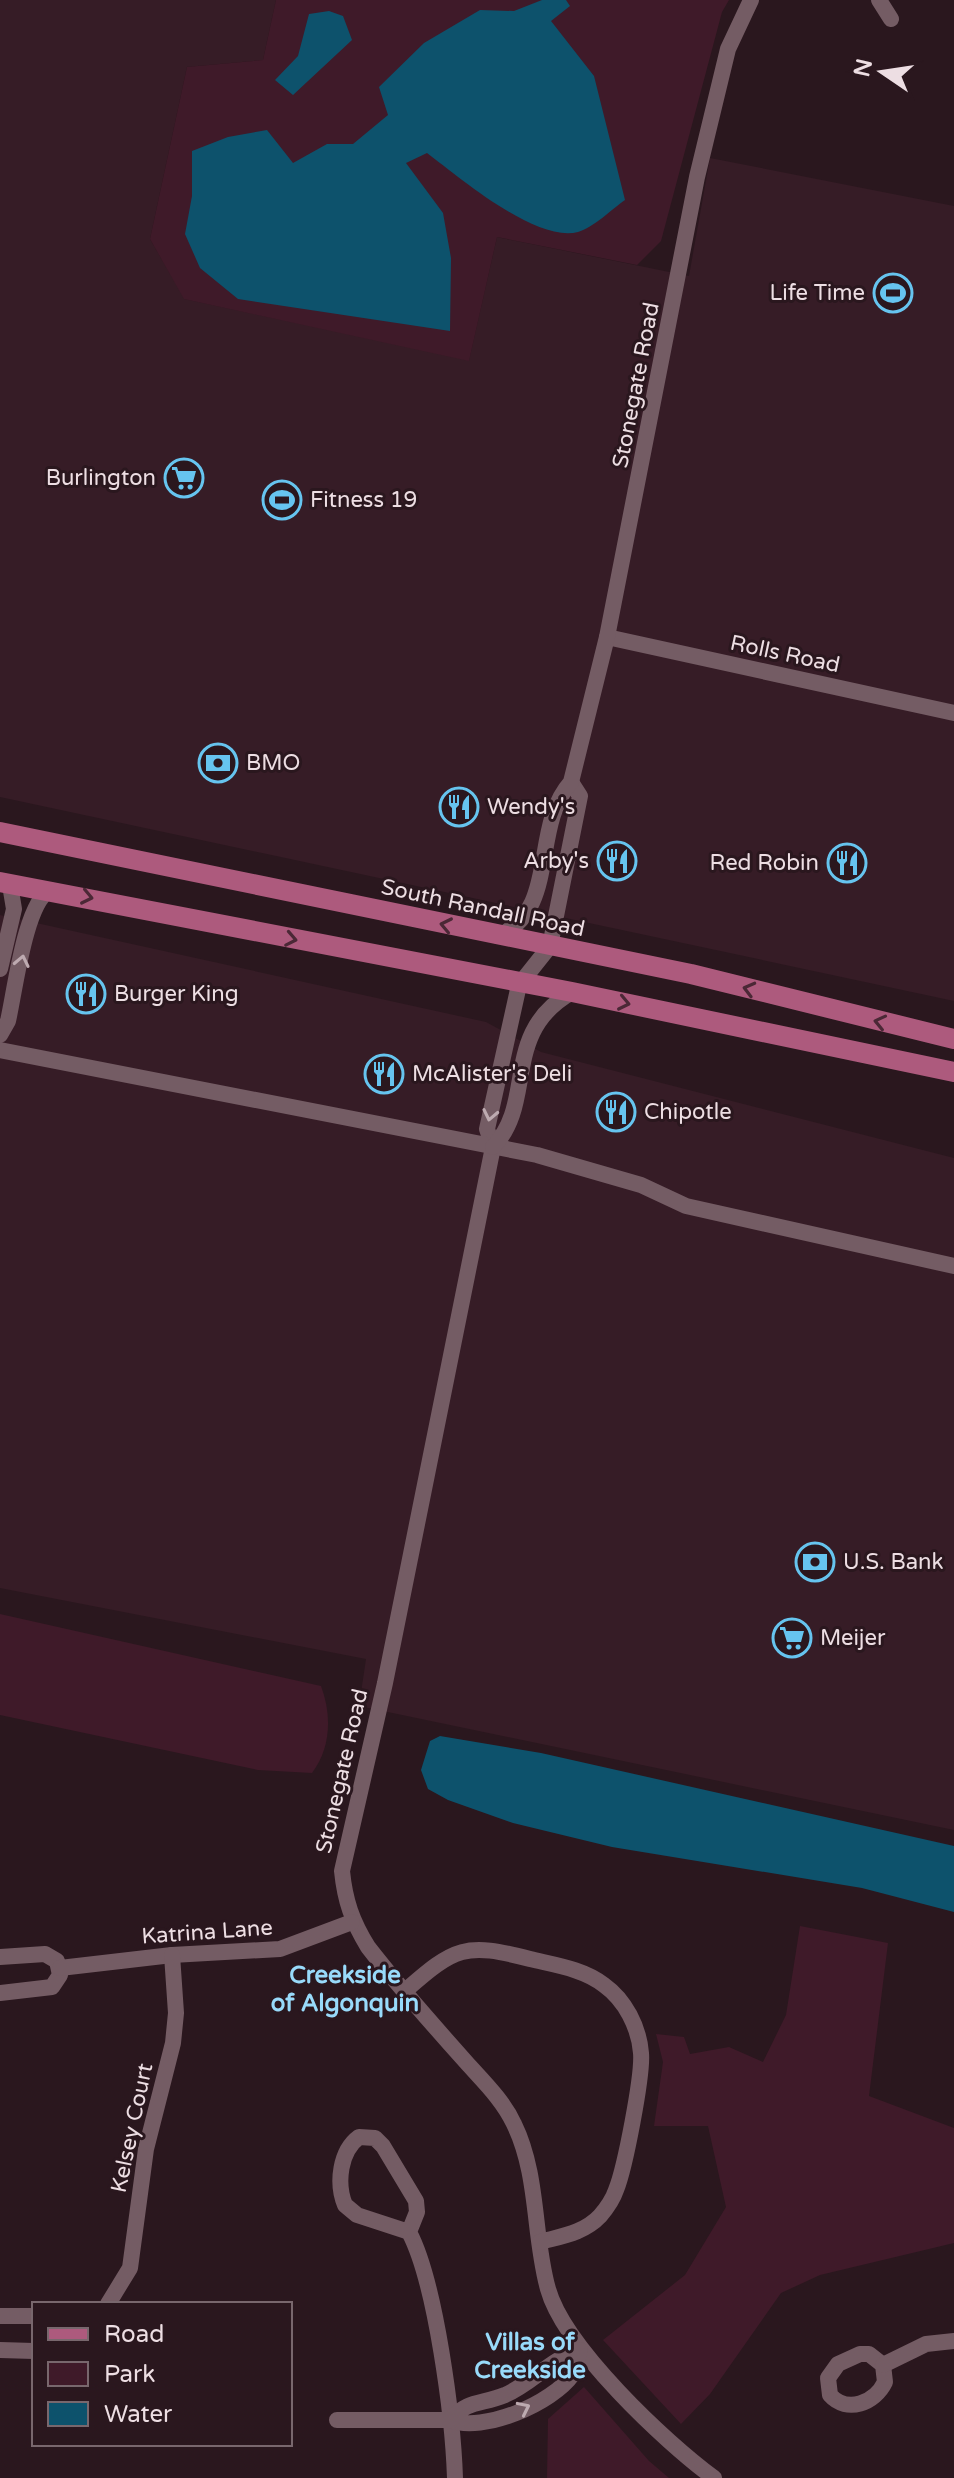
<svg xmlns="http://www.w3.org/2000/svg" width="954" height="2478" font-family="'Varela Round',sans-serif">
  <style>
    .built { fill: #361c26 }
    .green { fill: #3f1a29 }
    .water { fill: #0d526c }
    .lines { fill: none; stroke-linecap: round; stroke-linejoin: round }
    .minor { stroke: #745c64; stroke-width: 16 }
    .major { stroke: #ad5a7d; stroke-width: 20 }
    .oneway { stroke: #4b2836 }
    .oneway2 { stroke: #bdaab0 }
    .labels { text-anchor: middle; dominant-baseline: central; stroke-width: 6; stroke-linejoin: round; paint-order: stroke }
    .poi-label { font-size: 22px; fill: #eddee3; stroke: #2a171e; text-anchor: start }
    .street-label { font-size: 22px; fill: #eddee3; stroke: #2a171e }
    .neighbourhood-label { font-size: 24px; font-weight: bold; fill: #98dafa; stroke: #2a171e }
  </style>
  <rect width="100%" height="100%" fill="#2a171e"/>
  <g class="built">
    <path d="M0 0H276L263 60 187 67 150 239 185 299 469 360 497 237 689 276 710 158 954 206V1001L0 797Z"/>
    <path d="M0 915 486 1022 541 1052 954 1158V1830L359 1706 366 1659 0 1588Z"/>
  </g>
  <g class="green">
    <path d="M276 0H729L722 12 661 241 637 265 497 237 469 361 184 299 150 239 187 67 263 60Z"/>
    <path d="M0 1614 321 1686C332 1715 331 1748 312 1773L258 1770 0 1715Z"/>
    <path d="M800 1926 888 1943 869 2096 954 2128V2243L820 2275 781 2293 710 2394 681 2424 603 2340 685 2275 726 2207 708 2126H654L663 2062 656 2034 684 2037 690 2054 729 2047 763 2062 786 2015Z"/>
    <path d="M584 2387 649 2461 669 2478H547L548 2419Z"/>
  </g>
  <g class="water">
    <path d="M542 0H566L570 6 551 21 594 76 625 200C612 209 593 228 578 232 536 243 459 177 427 153L406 163 443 213 451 258 450 331 238 299 200 268 185 234 192 196V151L228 137 267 130 293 163 327 144H353L388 115 379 87 424 43 480 10 514 11Z"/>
    <path d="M329 11 343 16 352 40 293 95 275 80 298 56 309 14Z"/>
    <path d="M440 1736 541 1753 954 1846V1912L862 1888 612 1847 513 1823 448 1800 428 1789 421 1770 430 1741Z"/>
  </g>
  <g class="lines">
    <g class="minor">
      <path d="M879 0 891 19"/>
      <path d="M607 637 954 713"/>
      <path d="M571 782 580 796 550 946 519 985 487 1129 493 1147 385 1683 342 1871C345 1901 352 1921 368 1947 399 1987 432 2024 466 2062 483 2081 503 2100 514 2124 539 2175 533 2236 548 2289 564 2347 665 2442 714 2478"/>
      <path d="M498 936C560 909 530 828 571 782L607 637 697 177 728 49 751 0"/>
      <path d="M0 969 14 909 10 885"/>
      <path d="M0 1035 8 1021C15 991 25 903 50 890"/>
      <path d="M0 1050 537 1155 641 1185 686 1206 954 1266"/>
      <path d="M493 1147C537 1101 500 1033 572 992"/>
      <path d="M0 1957 45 1954 57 1961 60 1975 52 1987 0 1993"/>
      <path d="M60 1968 172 1955 280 1949 352 1922"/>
      <path d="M405 1991C455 1947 465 1942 530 1959 555 1965 584 1969 604 1985 625 2000 639 2027 641 2053 643 2075 625 2168 616 2190 613 2199 606 2209 600 2216 584 2233 562 2236 540 2242"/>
      <path d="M409 2232 357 2215 345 2205C336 2183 340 2151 359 2137L375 2138 383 2146 416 2201 417 2212 409 2232C436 2283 453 2418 455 2478"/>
      <path d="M108 2304 130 2268 146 2149 173 2043 176 2013 172 1955"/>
      <path d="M0 2316H34"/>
      <path d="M0 2350 34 2351"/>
      <path d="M860 2354H869L883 2365 885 2382C875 2403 847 2414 830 2395L828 2378 838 2364Z"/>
      <path d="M883 2365 926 2344 954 2341"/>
      <path d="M337 2420H450C483 2433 552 2404 573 2374 577 2368 578 2357 580 2350 549 2360 534 2382 505 2395 481 2405 469 2399 450 2420"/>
    </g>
    <g class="major">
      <path d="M0 832 691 974 954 1039"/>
      <path d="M0 882 572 992 954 1072"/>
    </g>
  </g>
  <defs><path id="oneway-chevron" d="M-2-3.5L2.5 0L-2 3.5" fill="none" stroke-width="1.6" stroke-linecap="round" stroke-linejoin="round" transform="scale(2)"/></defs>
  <g class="oneway">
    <use href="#oneway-chevron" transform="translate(87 897) rotate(12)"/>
    <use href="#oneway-chevron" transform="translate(446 925) rotate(-168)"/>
    <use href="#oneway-chevron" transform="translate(291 939) rotate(11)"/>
    <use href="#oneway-chevron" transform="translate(749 989) rotate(-165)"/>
    <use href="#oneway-chevron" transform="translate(624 1003) rotate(12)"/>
    <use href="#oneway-chevron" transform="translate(880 1022) rotate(-167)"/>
  </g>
  <g class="oneway2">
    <use href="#oneway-chevron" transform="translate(22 961) rotate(-78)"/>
    <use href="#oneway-chevron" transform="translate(490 1115) rotate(102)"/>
    <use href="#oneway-chevron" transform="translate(524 2408) rotate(-26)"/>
  </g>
  <defs>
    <symbol id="stadium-ring" viewBox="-11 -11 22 22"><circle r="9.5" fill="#2a171e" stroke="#66c4ef" stroke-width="1.5"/><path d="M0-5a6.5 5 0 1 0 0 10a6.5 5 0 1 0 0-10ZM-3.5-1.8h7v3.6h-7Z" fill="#66c4ef"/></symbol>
    <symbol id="supermarket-ring" viewBox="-11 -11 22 22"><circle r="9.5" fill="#2a171e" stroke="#66c4ef" stroke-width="1.5"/><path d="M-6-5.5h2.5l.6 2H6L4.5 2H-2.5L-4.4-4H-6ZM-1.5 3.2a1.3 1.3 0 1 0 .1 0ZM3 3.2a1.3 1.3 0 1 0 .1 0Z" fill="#66c4ef"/></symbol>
    <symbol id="bank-ring" viewBox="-11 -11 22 22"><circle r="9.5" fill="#2a171e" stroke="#66c4ef" stroke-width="1.5"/><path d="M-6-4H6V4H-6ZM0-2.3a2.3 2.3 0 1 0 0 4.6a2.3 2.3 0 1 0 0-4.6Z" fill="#66c4ef"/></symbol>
    <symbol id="restaurant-ring" viewBox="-11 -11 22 22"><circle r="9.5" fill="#2a171e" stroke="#66c4ef" stroke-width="1.5"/><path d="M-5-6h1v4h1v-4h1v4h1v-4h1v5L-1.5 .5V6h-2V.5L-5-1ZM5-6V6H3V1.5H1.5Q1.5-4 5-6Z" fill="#66c4ef"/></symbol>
  </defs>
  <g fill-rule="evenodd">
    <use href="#stadium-ring" x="871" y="271" width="44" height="44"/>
    <use href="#supermarket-ring" x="162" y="456" width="44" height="44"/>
    <use href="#stadium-ring" x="260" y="478" width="44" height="44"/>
    <use href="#bank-ring" x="196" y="741" width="44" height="44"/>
    <use href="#restaurant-ring" x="437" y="785" width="44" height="44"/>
    <use href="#restaurant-ring" x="595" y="839" width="44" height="44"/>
    <use href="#restaurant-ring" x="825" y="841" width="44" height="44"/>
    <use href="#restaurant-ring" x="64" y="972" width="44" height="44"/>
    <use href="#restaurant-ring" x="362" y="1052" width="44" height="44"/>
    <use href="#restaurant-ring" x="594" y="1090" width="44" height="44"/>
    <use href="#bank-ring" x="793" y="1540" width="44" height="44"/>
    <use href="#supermarket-ring" x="770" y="1616" width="44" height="44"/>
  </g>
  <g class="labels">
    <g class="poi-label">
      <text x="865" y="293" text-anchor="end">Life Time</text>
      <text x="156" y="478" text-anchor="end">Burlington</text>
      <text x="310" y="500">Fitness 19</text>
      <text x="246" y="763">BMO</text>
      <text x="487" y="807">Wendy's</text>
      <text x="589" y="861" text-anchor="end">Arby's</text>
      <text x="819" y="863" text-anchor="end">Red Robin</text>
      <text x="114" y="994">Burger King</text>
      <text x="412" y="1074">McAlister's Deli</text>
      <text x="644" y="1112">Chipotle</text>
      <text x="843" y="1562">U.S. Bank</text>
      <text x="820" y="1638">Meijer</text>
    </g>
    <g class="street-label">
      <text transform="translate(636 385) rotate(-79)">Stonegate Road</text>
      <text transform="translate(785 654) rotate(12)">Rolls Road</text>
      <text transform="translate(483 908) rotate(12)">South Randall Road</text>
      <text transform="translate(342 1771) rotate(-77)">Stonegate Road</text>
      <text transform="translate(207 1932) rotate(-4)">Katrina Lane</text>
      <text transform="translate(132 2128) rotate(-78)">Kelsey Court</text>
    </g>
    <g class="neighbourhood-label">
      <text x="345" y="1975">Creekside<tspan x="345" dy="28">of Algonquin</tspan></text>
      <text x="530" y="2342">Villas of<tspan x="530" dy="28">Creekside</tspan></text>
    </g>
  </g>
  <rect x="32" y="2302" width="260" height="144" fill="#2a171e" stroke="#78676d" stroke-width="2"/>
  <rect x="48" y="2328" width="40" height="12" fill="#ad5a7d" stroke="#78676d" stroke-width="2"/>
  <text x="104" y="2342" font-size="24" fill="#eddee3">Road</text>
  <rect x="48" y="2362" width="40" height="24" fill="#3f1a29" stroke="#78676d" stroke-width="2"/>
  <text x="104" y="2382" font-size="24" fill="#eddee3">Park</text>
  <rect x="48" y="2402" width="40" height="24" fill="#0d526c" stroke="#78676d" stroke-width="2"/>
  <text x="104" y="2422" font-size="24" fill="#eddee3">Water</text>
  <g transform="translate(882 72) rotate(283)" stroke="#2a171e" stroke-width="6" paint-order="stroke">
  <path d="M0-6L14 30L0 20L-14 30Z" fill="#eddee3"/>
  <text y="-12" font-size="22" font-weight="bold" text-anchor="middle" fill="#eddee3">N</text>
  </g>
</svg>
